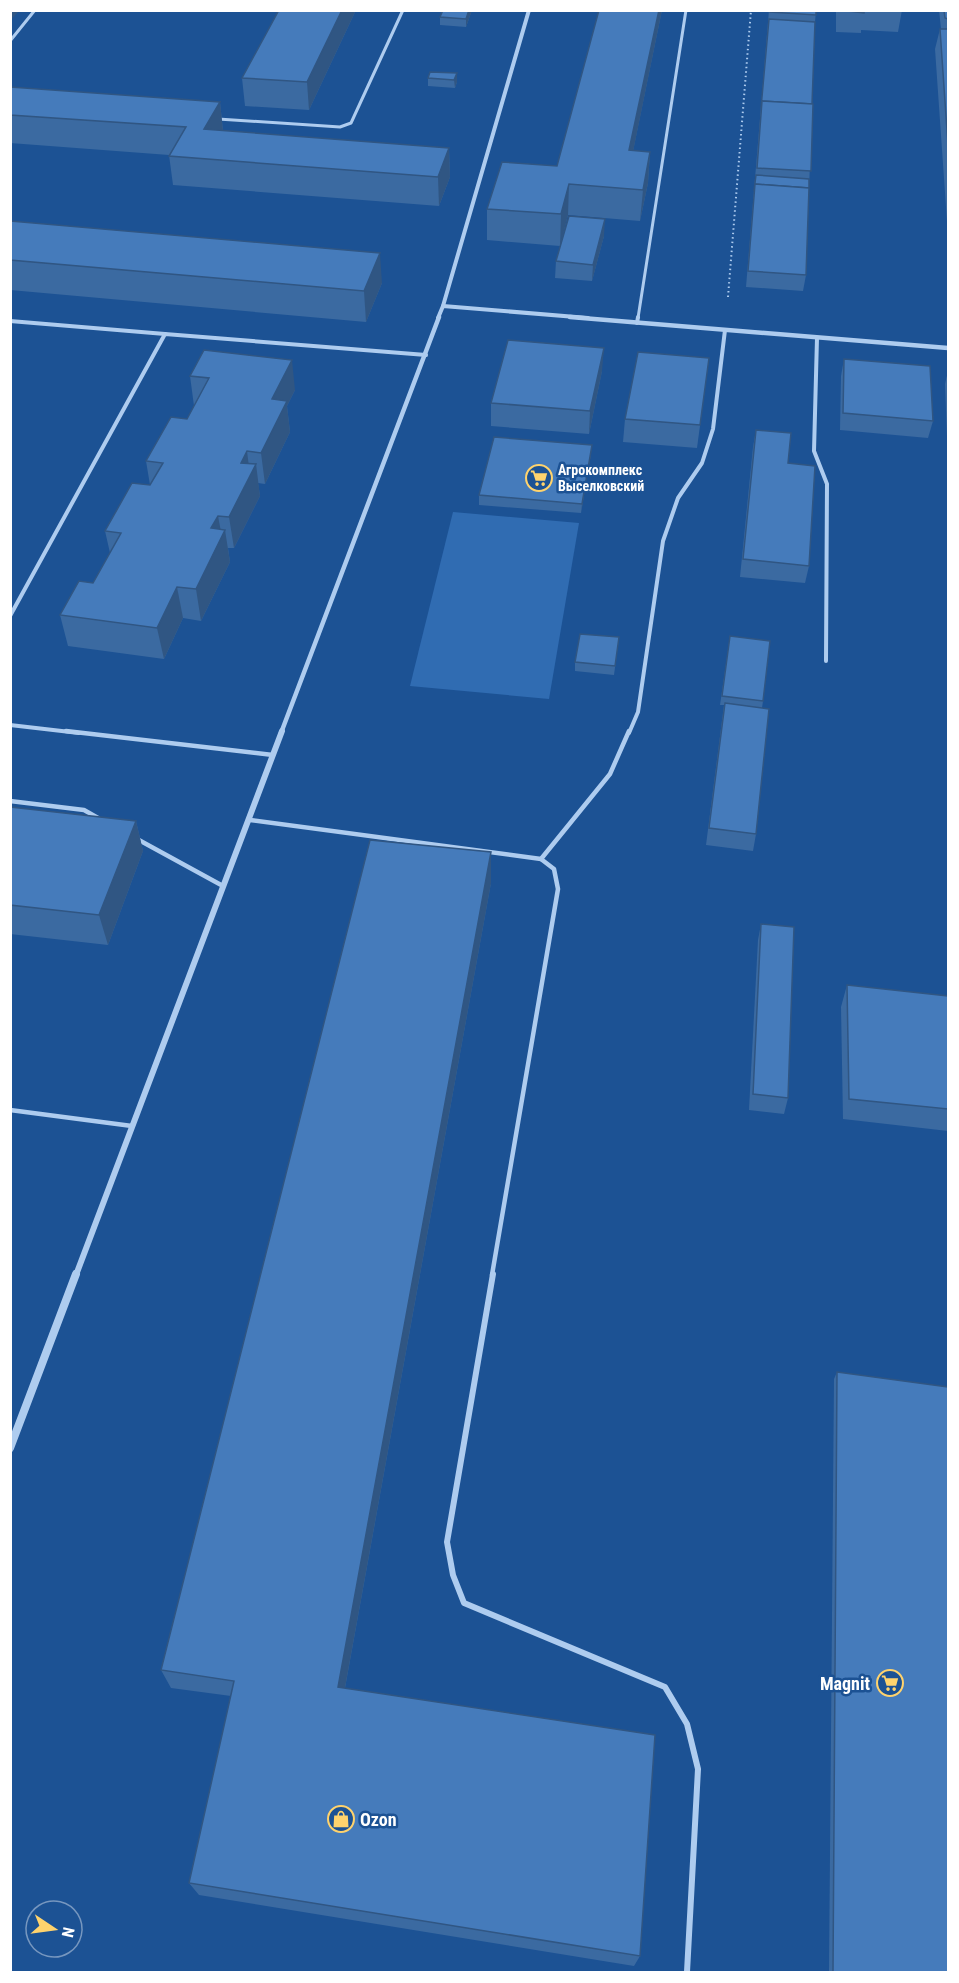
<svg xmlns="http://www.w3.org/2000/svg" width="959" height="1983" font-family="'Roboto Condensed',sans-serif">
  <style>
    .green { fill: #306cb2 }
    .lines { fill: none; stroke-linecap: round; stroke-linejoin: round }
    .path { stroke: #aeccef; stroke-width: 2; stroke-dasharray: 1.5 3; stroke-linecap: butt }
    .service-far3 { stroke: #aeccef; stroke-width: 3 }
    .service-far2 { stroke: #aeccef; stroke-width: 4 }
    .service-far1 { stroke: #aeccef; stroke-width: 4.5 }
    .service { stroke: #aeccef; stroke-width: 6 }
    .minor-far3 { stroke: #aeccef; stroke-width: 4 }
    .minor-far2 { stroke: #aeccef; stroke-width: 4.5 }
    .minor-far1 { stroke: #aeccef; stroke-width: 6 }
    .minor { stroke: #aeccef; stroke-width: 8 }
    .wall { fill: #3b6aa1 }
    .shaded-wall { fill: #305683 }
    .building { fill: #457bbb; stroke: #305683; stroke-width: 1.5 }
    .labels { text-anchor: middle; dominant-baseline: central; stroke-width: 5; stroke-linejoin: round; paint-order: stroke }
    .far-poi-label { font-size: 14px; font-weight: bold; fill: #fff; stroke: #1c5294; text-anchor: start }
    .near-poi-label { font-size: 18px; font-weight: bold; fill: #fff; stroke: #1c5294; text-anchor: end }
  </style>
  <rect width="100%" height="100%" fill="#1c5294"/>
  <path class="green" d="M453 512 579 523 549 699 410 686Z"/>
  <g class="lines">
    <path class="path" d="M728 297 751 10"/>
    <g class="service-far3">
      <path d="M10 41 35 10"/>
      <path d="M218 119 340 127 351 123 403 10"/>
      <path d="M638 318 686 10"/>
    </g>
    <g class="service-far2">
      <path d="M10 321 165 334"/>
      <path d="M637 323 638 317"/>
      <path d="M817 338 814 451 827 484 826 661"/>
      <path d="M10 616 165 334 426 355"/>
      <path d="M10 725 79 733"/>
      <path d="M629 733 638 712 663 541 678 498 702 463 713 429 725 330"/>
    </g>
    <g class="service-far1">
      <path d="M66 731 273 755"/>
      <path d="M10 801 84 810 98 818"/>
      <path d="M250 820 541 859 554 869 558 889 492 1275"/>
      <path d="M137 839 223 886"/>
      <path d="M541 859 610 774 629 731"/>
      <path d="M10 1110 132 1126"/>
    </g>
    <path class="service" d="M493 1274 447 1542 453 1575 464 1603 665 1687 687 1724 698 1769 687 1972"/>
    <g class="minor-far3">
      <path d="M443 306 529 10"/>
      <path d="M438 318 443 306 588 318"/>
    </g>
    <g class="minor-far2">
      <path d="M570 317 948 348"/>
      <path d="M281 733 439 317"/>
    </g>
    <path class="minor-far1" d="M76 1275 282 731"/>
    <path class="minor" d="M10 1448 76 1274"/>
  </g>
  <g class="wall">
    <path d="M279 10H356L309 110 245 106 242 78Z"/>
    <path d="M472 10 466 27 440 25V17Z"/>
    <path d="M599 10H662L633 151 650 152 648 183 640 221 568 215 560 246 487 240V209L557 166Z"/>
    <path d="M769 10H816L815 22 806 275 803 291 746 287Z"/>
    <path d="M836 10H902L898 32 861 30V33L836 32Z"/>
    <path d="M939 10H948V236L935 49 940 29H941Z"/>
    <path d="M457 73V82L455 88 428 86V78Z"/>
    <path d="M10 87 220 102 223 131 449 148 450 177 439 206 173 185 169 155 10 143Z"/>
    <path d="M10 221 382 283 366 322 10 290Z"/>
    <path d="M604 236 592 281 555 278 556 261Z"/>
    <path d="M709 358 697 448 623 442 625 419Z"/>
    <path d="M844 359 933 421 928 438 840 430 841 376Z"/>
    <path d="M602 371 589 434 491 426V403Z"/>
    <path d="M948 371V463L945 384Z"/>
    <path d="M190 376 295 390 287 406 290 432 265 484 258 483 260 496 234 548H228L230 562 201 621 183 618 164 659 68 646 60 615 93 583 110 553 105 531 150 485 146 461 187 419 194 406Z"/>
    <path d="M756 430 788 463 809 566 805 583 740 577 753 447Z"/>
    <path d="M591 454 581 513 479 505V495Z"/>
    <path d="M730 636 763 701 762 708 756 834 753 851 706 845 724 705H720Z"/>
    <path d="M619 637 614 675 575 671V662Z"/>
    <path d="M10 807 136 821 143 851 108 945 10 934Z"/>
    <path d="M491 883 345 1688 640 1956 634 1966 199 1895 189 1883 231 1696 171 1688 161 1670Z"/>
    <path d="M761 924 788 1098 784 1114 749 1110 758 940Z"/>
    <path d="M847 985 948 996V1131L843 1119 841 1007Z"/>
    <path d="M837 1372 948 1972H829L834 1379Z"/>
  </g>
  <g class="shaded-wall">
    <path d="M10 10H20L10 21Z"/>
    <path d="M342 10H356L309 110 307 82Z"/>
    <path d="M469 10H472L466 27V19Z"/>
    <path d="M659 10H662L627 181 629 150Z"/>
    <path d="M457 73V82L455 88 454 80Z"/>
    <path d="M220 102 223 131 204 129Z"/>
    <path d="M449 148 450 177 439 206 438 177Z"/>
    <path d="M650 152 648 183 640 221 643 190Z"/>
    <path d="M569 184 568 215 560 246 561 214Z"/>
    <path d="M605 219 604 236 592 281 593 265Z"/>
    <path d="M380 253 382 283 366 322 364 291Z"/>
    <path d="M604 348 602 371 589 434 590 411Z"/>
    <path d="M292 360 295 390 287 406 290 432 265 484 261 453 272 399Z"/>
    <path d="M592 445 591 454 581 513 582 504Z"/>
    <path d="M247 451 250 475 256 464 260 496 234 548 229 517 241 463Z"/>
    <path d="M218 516 222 537 225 530 230 562 201 621 196 589 211 528Z"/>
    <path d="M177 587 183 618 164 659 157 628Z"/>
    <path d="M136 821 143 851 108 945 99 915Z"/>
    <path d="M491 852V883L342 1704 338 1687Z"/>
  </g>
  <g class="building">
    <path d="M279 10H342L307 82 242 78Z"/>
    <path d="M443 10H469L466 19 440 17Z"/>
    <path d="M599 10H659L629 150 650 152 643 190 569 184 561 214 487 209 502 162 557 166Z"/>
    <path d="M770 10H816V15L770 12Z"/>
    <path d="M839 10H864V13Z"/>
    <path d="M944 10H948V19L945 18Z"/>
    <path d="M769 19 815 22 812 104 762 101 761 108Z"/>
    <path d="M940 29H948V145Z"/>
    <path d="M430 72 457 73 454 80 428 78Z"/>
    <path d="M10 87 220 102 204 129 449 148 438 177 169 156 186 127 10 115Z"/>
    <path d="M762 101 813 104 811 171 757 168Z"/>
    <path d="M756 175 809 179V188L755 184 754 191Z"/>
    <path d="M755 184 809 188 806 275 748 271Z"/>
    <path d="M569 216 605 219 593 265 556 261Z"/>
    <path d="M10 221 380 253 364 291 10 260Z"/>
    <path d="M508 340 604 348 590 411 491 403Z"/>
    <path d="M204 350 292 360 272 399 287 401 261 453 247 451 241 463 256 464 229 517 218 516 211 528 225 530 196 589 177 587 157 628 60 615 79 581 93 583 121 533 105 531 132 483 150 485 163 463 146 461 171 417 187 419 209 378 190 376Z"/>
    <path d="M638 352 709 358 700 425 625 419Z"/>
    <path d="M844 359 930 366 933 421 843 413Z"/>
    <path d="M756 430 791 433 788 463 815 466 809 566 743 559Z"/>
    <path d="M494 437 592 445 582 504 479 495Z"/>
    <path d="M580 634 619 637 615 666 575 662Z"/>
    <path d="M730 636 770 641 763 701 722 696Z"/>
    <path d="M725 703 769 709 756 834 709 828Z"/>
    <path d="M10 807 136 821 99 915 10 905Z"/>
    <path d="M370 840 491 852 338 1687 655 1735 640 1956 189 1883 234 1681 161 1670Z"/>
    <path d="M761 924 794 927 788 1098 753 1094Z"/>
    <path d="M847 985 948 996V1109L849 1099Z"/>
    <path d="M837 1372 948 1387V1972H833Z"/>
  </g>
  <defs>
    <symbol id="supermarket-ring" viewBox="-11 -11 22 22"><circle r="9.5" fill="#1c5294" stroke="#ffd36d" stroke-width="1.5"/><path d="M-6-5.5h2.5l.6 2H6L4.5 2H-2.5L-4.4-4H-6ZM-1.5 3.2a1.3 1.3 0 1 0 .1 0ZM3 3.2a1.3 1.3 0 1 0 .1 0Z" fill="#ffd36d"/></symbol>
    <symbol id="shop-ring" viewBox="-11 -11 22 22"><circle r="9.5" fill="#1c5294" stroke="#ffd36d" stroke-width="1.5"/><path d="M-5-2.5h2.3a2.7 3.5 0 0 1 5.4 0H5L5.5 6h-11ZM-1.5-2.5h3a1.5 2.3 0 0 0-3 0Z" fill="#ffd36d"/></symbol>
  </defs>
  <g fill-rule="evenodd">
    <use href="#supermarket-ring" x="524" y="463" width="30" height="30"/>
    <use href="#supermarket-ring" x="875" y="1668" width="30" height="30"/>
    <use href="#shop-ring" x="326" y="1804" width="30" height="30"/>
  </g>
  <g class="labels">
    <g class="far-poi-label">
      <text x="558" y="470">Агрокомплекс<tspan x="558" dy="16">Выселковский</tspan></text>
    </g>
    <g class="near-poi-label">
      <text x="870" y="1683">Magnit</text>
      <text x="360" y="1819" text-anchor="start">Ozon</text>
    </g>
  </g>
  <rect width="959" height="1983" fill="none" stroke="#ffffff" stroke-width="24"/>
  <g transform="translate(54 1929) rotate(103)"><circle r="28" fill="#1c5294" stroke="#7797bf" stroke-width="1.5"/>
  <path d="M0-4.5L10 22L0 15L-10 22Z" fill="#ffd36d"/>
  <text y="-9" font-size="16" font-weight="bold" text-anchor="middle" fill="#ffffff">N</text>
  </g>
</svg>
